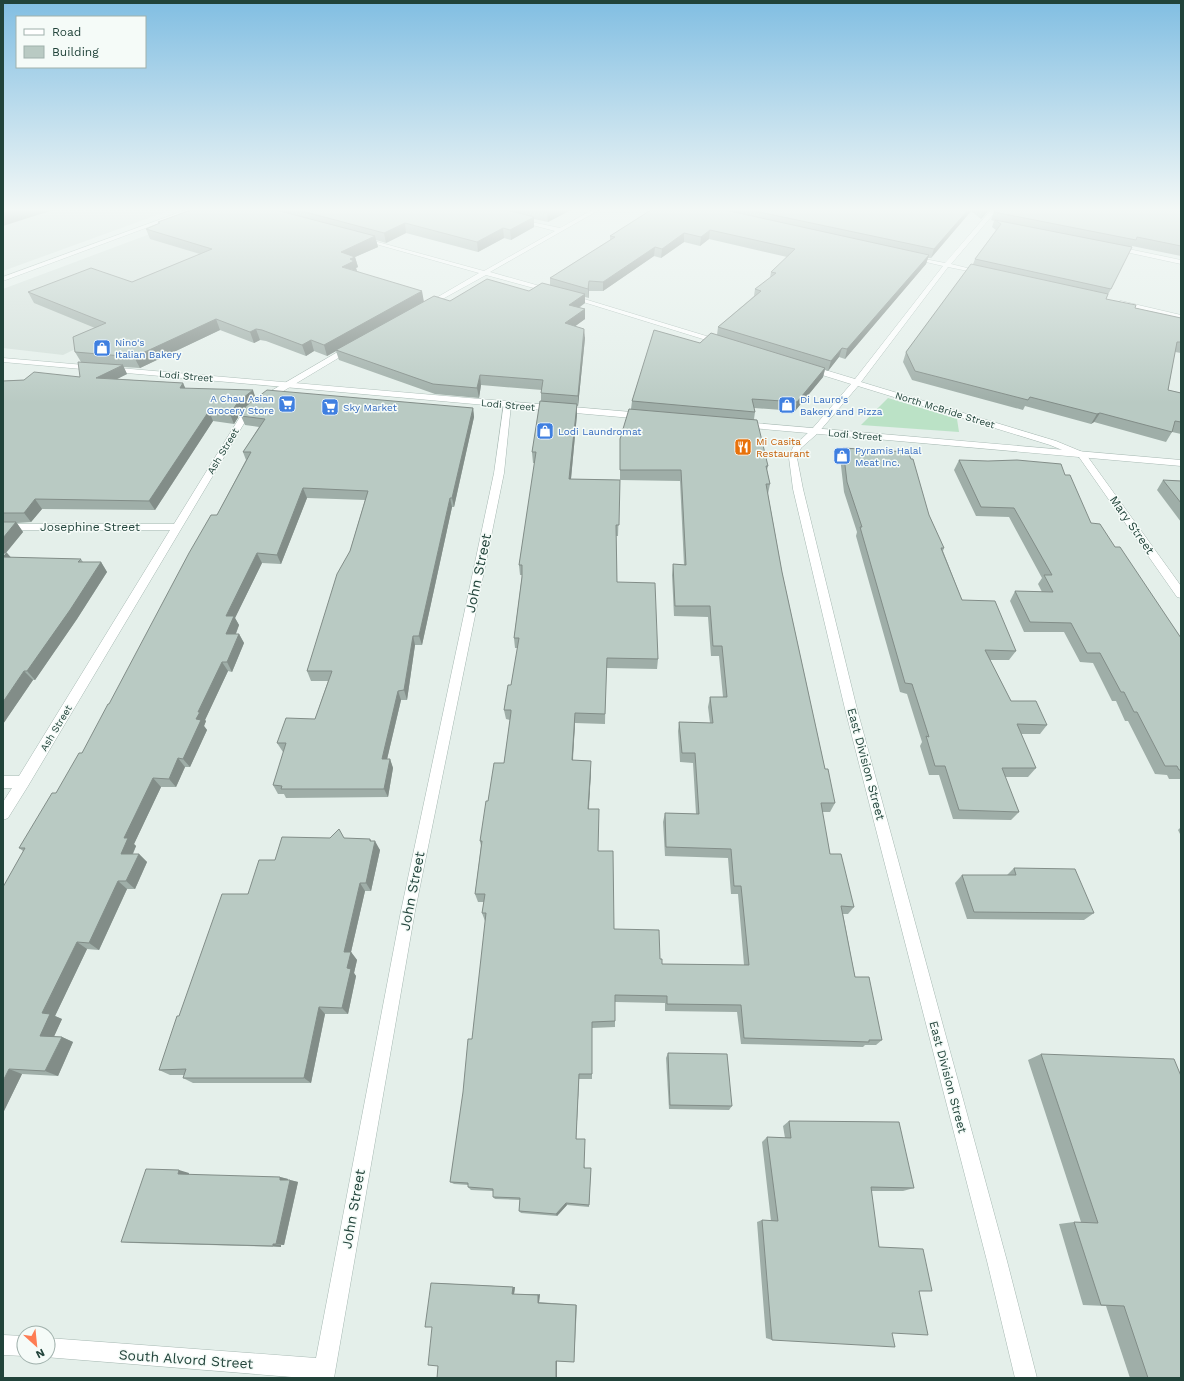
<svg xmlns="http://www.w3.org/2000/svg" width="1184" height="1381" font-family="'Work Sans',sans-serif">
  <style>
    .built { fill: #d2dfd9 }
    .green { fill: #bbe2c6 }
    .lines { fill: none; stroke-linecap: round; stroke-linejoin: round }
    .minor-casing { stroke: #a6b8b2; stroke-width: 1 }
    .tertiary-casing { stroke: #a6b8b2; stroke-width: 1 }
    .minor { fill: #fff; fill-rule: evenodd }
    .tertiary { fill: #fff; fill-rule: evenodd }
    .wall { fill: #9faea8; fill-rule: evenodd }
    .shaded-wall { fill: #828d88 }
    .building { fill: #b9cac3; stroke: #828d88 }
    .labels { text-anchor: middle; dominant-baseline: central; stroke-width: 3; stroke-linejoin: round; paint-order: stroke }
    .far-shop-label { font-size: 10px; fill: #366cbe; stroke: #f5fbf8; text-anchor: start }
    .far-street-label { font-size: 10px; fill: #21433a; stroke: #f5fbf8 }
    .far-food-label { font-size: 10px; fill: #c56008; stroke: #f5fbf8; text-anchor: start }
    .street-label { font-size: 12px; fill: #21433a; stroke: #f5fbf8 }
    .near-street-label { font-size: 14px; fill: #21433a; stroke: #f5fbf8 }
  </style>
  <rect width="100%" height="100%" fill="#e4efea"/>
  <g class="built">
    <path d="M3 210H171L3 271Z"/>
    <path d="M214 210 236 250 98 338 63 355 3 348V289Z"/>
  </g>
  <path class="green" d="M888 398 957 419 959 432 861 425Z"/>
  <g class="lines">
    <defs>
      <g id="minor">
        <path d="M592 210H599L490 272 554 290 555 291 552 293 486 275 428 307H424V305L479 273 358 239 363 238 484 271 555 231 517 221V219L560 228Z"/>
        <path d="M991 210H997L951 264 983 272V274L948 267 861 382 1056 441 1085 453 1181 586V598L1177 597 1079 457 1050 445 858 386 818 433 801 448 797 458 803 489 857 709 1007 1261 1037 1378H1015L987 1261 845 709 793 489 789 458 793 447 812 429 851 384 806 370V366H812L855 379 943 266 909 258V256L945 263Z"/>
        <path d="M1114 246 1181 260V264L1112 249V247Z"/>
        <path d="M567 295H571L726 342 722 344H719L567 297Z"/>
        <path d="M1121 301 1181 315V319L1119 304V302Z"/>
        <path d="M348 346H354L355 348 265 402 249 415 28 786 8 818 3 820V802L12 788H3V776H19L170 530H3V524H174L243 412 259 398Z"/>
        <path d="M504 403H507L511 405 504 473 415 911 334 1378H304L45 1357H48V1338L316 1358 401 911 494 473Z"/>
        <path d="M3 1335 24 1336V1356L3 1355Z"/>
      </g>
      <g id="tertiary">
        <path d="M186 210H194L3 281V277Z"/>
        <path d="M3 358 643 413 647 416 643 419 3 362Z"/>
        <path d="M743 422 1181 460V466L740 427 739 425 740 423Z"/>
      </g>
    </defs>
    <use href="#minor" class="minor-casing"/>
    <use href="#tertiary" class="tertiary-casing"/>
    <use href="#minor" class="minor"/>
    <use href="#tertiary" class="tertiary"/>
  </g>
  <g class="wall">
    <path d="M191 210H571L548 222 534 219V227L511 240 504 238 478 252 406 233 386 243 376 240 378 247 355 257 358 267 356 268 357 271 424 301H450L529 291 550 285V278L610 240V236L651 210H989L981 219 971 211 931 258H928L926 264 845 359 839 357 828 371 825 370 823 377 795 411 754 408 755 412 754 419 768 466 767 470 770 484 768 494 782 572 825 769 835 803 830 812H822L830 854 854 907 848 914H843L855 977 882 1040 876 1045H865L863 1047 741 1044 737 1012 665 1011V1003L615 1002V1027L592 1028V1079H579L576 1139 585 1168H591L589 1207 567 1205 557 1216 521 1213 519 1211 520 1200 495 1199 493 1197V1191L471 1190 468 1187V1185L454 1184 450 1182 472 1039 486 921H485L482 913 484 902H478L475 894 481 846 480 841 488 801 504 763 510 720 506 719 504 710 511 685 518 648H515L514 638 522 575H520L519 565 535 463H533L532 452 541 401V393L542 390 481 385 479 398 435 394 339 360 336 351 327 356 314 351 306 356 266 341 260 340 254 343 220 330 140 368 123 367 127 374 117 379 183 383 185 388 256 399 252 402 473 408 474 417 454 507H452L422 645H415L407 700H401L387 759H390L393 768 388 797 286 798 284 794H278L273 785 284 752H283L277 743 315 719 328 681H311L307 671 350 551 365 500 307 498 281 564 262 563 235 618 239 625 236 634H239L244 643 232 672 228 671 205 720 206 721 204 726 207 730 190 767H185L176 787H161L134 844 136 846 133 854H139L147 862 135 889H127L99 950 87 949 55 1016 62 1019 54 1036 62 1037 73 1042 58 1076 22 1074 3 1113 23 851 19 848 56 793 82 753 217 515 246 460 243 452 259 427 245 425 241 416 246 408 242 411 234 424 213 421 155 510 42 509 31 522 17 523 23 532 6 553H7L11 558 81 559 83 562H101L107 572 77 619 35 680H33L3 724V381L24 380 80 377 81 362 75 352 95 328 34 303 28 292 132 282 200 254 150 239 146 229 158 224V222ZM709 239 787 257 771 272 770 278 755 289 754 296 718 327 717 335 700 343 632 401 631 409 620 439V480L680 481 684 565 673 564 672 575 674 616 708 617 711 656H719L723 697H710L708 707 710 723 679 722 678 731 680 762 693 763 696 814 665 813 663 822 665 856 728 858 731 894H738L744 965 662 964 660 959 614 929 589 809 591 771 573 760 575 723 605 724 606 668 657 669 658 659 617 582 616 536H618L620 480 571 479 577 414V406H578L585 338 575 326 585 319V309L579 308 585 303V297L589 298V291H603L654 256 661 258 684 242 700 246Z"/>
    <path d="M1181 210V256L1132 246 1106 299 1135 308 1181 318V353L1175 352 1168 390 1181 393V434L1172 432 1166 442 1094 422 1091 424 1025 406 1023 410 912 380 903 362 906 352 973 264 975 259 996 230 992 227 994 221 991 220 994 212Z"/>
    <path d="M843 448 929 515 944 548 943 551 962 600 1016 651 1009 660H990L1011 701 1047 725 1040 734H1021L1036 768 1028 777H1005L1019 812 1011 820 953 819 939 775H929L920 746 922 742 907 694 900 692 856 536 857 532 844 492 840 457Z"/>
    <path d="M959 460 1065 475 1091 523 1115 547 1181 638V779H1169L1167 775 1155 774 1128 721H1125L1116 701H1112L1093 663 1080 662 1064 632H1024L1010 601 1015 591 1042 592 1038 584 1042 578 1009 517 976 516 954 470Z"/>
    <path d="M1163 480 1181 481V522L1157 490Z"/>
    <path d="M1181 827V836L1178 830Z"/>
    <path d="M344 838 371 841 380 850 371 891H365L351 952 357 960 354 973 356 976 348 1014H325L311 1083H193L183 1078 184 1075H170L159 1070 179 1016 248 894 275 860Z"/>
    <path d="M1014 868 1094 913 1084 920 967 919 955 883 962 875H1007Z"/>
    <path d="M668 1053 732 1106 729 1110 669 1109 666 1058Z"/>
    <path d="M1041 1054 1181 1378H1130L1106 1306 1083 1305 1059 1224 1074 1222H1081L1028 1060Z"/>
    <path d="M789 1121 914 1188 903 1191H871L879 1247 919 1291 892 1333 772 1340 766 1338 757 1222 762 1220 771 1221 762 1142 767 1137 785 1138 783 1126Z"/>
    <path d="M189 1173V1175L280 1177 288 1179V1180H290L298 1182 284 1245H281V1247L133 1243 121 1242Z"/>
    <path d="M435 1283 515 1287 514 1294H540L539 1302 577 1305 574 1362 557 1361V1378H437L438 1366 432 1327Z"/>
  </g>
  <g class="shaded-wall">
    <path d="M14 210H53L3 226V213Z"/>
    <path d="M552 210H571L548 222 547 212Z"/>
    <path d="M968 210H972L931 258 934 249Z"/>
    <path d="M985 210H989L981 219Z"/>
    <path d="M534 217V227L511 240 510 230Z"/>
    <path d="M405 223 406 233 386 243 384 233Z"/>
    <path d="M503 228 504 238 478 252 477 242Z"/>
    <path d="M710 230 709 239 700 246 701 237Z"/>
    <path d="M684 233V242L661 258 662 249Z"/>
    <path d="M375 236 378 247 355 257 358 267 356 268 357 271 342 267 341 252Z"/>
    <path d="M655 247 654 256 603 291V282Z"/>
    <path d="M929 255 926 264 845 359 847 349Z"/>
    <path d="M589 281V298L588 289Z"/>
    <path d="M422 291 424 302 327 356 324 345Z"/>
    <path d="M585 294V303L569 314V305Z"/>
    <path d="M585 309V319L566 333 565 323Z"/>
    <path d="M216 319 220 330 140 368 134 357Z"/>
    <path d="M256 329 260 340 254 343 250 332Z"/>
    <path d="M584 329 585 338 578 406V396Z"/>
    <path d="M311 340 314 351 306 356 302 345Z"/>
    <path d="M842 348 839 357 828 371 831 361Z"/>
    <path d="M123 365 127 374 101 387 96 378Z"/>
    <path d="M825 368 823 377 795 411 797 402Z"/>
    <path d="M480 375 481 385 479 398 477 388Z"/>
    <path d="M183 383 187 392 180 388Z"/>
    <path d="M253 390 256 399 242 411 234 424 230 414 238 402Z"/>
    <path d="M577 404V414L570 489 569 479Z"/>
    <path d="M473 408 474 417 454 507 452 498Z"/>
    <path d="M209 411 213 421 155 510 149 501Z"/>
    <path d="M1100 413 1094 422 1091 424 1097 414Z"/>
    <path d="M303 488 307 498 281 564 277 555Z"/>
    <path d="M450 498 452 507 422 645 419 636Z"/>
    <path d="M35 499 42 509 31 522 24 513Z"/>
    <path d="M16 522 23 532 4 555 7 553 15 562 3 559V538Z"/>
    <path d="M257 553 262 563 235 618 239 625 232 643 226 634V616Z"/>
    <path d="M101 562 107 572 77 619 35 680 27 671Z"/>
    <path d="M239 634 244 643 232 672 227 662Z"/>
    <path d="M413 636 415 645 407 700 404 690Z"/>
    <path d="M222 662 228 671 205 720 206 721 204 726 207 730 190 767 183 759 198 712Z"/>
    <path d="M24 671 33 680 3 724V702Z"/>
    <path d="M398 691 401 700 385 768 382 759Z"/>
    <path d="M575 713V723L572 770V760Z"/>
    <path d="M178 758 185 767 176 787 169 779Z"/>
    <path d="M390 759 393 768 388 797 384 789Z"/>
    <path d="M591 761V771L588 818V809Z"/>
    <path d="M153 778 161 787 134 844 136 846 129 862 121 854 124 838Z"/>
    <path d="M370 839 374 847 375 841 380 850 371 891 366 883Z"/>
    <path d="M139 854 147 862 135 889 126 881Z"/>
    <path d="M118 881 127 889 99 950 89 943Z"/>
    <path d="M360 883 365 891 351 952 357 960 354 973 356 976 348 1014 342 1008 347 968 344 952Z"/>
    <path d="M77 942 87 949 55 1016 62 1019 52 1041 40 1036 42 1013Z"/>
    <path d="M319 1007 325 1014 311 1083 304 1078Z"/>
    <path d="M62 1037 73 1042 58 1076 45 1071Z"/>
    <path d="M9 1069 22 1074 3 1113V1081Z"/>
    <path d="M579 1074V1079L576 1142V1139Z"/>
    <path d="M179 1170 189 1173 188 1177 178 1174Z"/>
    <path d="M280 1177 288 1179 287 1182 280 1180Z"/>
    <path d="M290 1180 298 1182 284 1245 276 1244Z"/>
    <path d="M566 1203 567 1205 557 1216 556 1214Z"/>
    <path d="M273 1244 281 1245V1247L273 1246Z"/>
    <path d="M513 1287H515L514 1294H512Z"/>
    <path d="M540 1294 539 1302 538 1303V1295Z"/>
    <path d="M557 1359V1378H556V1361Z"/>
  </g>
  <g class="building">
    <path d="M3 210H14L3 213Z"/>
    <path d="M191 210H276L375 236 341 252 355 257 350 259 354 261 342 267 422 291 324 345 311 340 302 345 262 330 256 329 250 332 216 319 134 357 75 352 73 337 106 323 28 292 91 268 132 282 212 249 146 229 160 223 158 222Z"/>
    <path d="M298 210H507L534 217 510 230 503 228 477 242 405 223 384 233Z"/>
    <path d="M536 210H552L547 212Z"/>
    <path d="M651 210H725L929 255 847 349 842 348 831 361 718 327 761 291 755 289 776 273 771 272 795 249 710 230 701 237 684 233 662 249 655 247 603 282 589 281 588 289 550 278 615 237 610 236Z"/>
    <path d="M750 210H968L934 249Z"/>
    <path d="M995 210H1181V246L1137 237 1136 240 994 212Z"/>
    <path d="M995 220 1132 247 1111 289 975 259 1001 224Z"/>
    <path d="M971 264 1108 294 1106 299 1136 305 1135 308 1181 318V342H1177L1168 390 1181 393V422L1175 421 1172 432 1100 413 1097 414 1030 397 1028 400 915 371 906 352Z"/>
    <path d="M487 279 529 291 542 283 585 294 569 305 585 309 565 323 584 329 578 396 541 393 543 380 480 375 477 388 433 384 336 350 434 296 450 301Z"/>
    <path d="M654 330 700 343 711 333 825 368 797 402 752 399 755 412 632 401Z"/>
    <path d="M78 362 123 365 96 378 183 383 180 388 253 390 238 402 230 414 209 411 149 501 35 499 24 513H3V381L24 380 34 372 80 377Z"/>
    <path d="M267 390 473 408 452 498H450L419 636H413L404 690 398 691 382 759H390L384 789H281L282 786 273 785 286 743H277L286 718 315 719 332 671H307L337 574 350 551 368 491 303 488 277 555 257 553 226 616H234L226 634H239L227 662H222L198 712H200L196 719 201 720 183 759 178 758 169 779 153 778 124 838H128L121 854H139L126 881H118L89 943 77 942 42 1013 50 1014 40 1036 62 1037 45 1071 9 1069 3 1081V887L25 848H19L52 793H56L79 753H82L108 704H109L189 553 211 515H217L251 452H243L265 419 241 416 246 406Z"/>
    <path d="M540 401 577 404 569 479 620 480 619 525H616L617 582 655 583 658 659 607 658 605 714 575 713 572 760 591 761 588 809H599L598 851H613L614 929 659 930 660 959H662V964L749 965 741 886H734L731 849 666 847 665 813 699 814 695 753H682L679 722 713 723 710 697H727L722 646H713L710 606H675L673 564 686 565 681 470H620V439L629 409 757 420 768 466H766L770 484H766L782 572 825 769H828L835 803H821L830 854H841L854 907 841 906 855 977H869L882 1040H869V1042L744 1038 741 1005 667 1004V996L615 995V1021L592 1022V1074H579L576 1139H585L584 1168H591L589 1205 566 1203 556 1214 519 1211 520 1198 493 1197V1189L468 1187V1183L450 1182 463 1092 468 1039H472L486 913H482L485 894H475L482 841H480L486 801H488L494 763H504L511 712V710H504L508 685H511L519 638H514L522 577V565H519L536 452H532Z"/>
    <path d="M843 448 908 452 911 459H913L929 515 944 548H941L962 600 995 601 1016 651 985 650 1011 701H1036L1047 725 1017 724 1036 768H1002L1019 812 959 810 945 766H935L926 736 929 737 912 684 905 683 860 527H862L847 482Z"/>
    <path d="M959 460 988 461 1017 460 1061 464 1065 475H1070L1091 523 1100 524 1115 547H1120L1181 638V770H1179L1177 766H1165L1137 712H1134L1124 692H1121L1100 653H1087L1071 623 1030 622 1015 591 1053 592 1044 575H1052L1014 508 981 507Z"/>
    <path d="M1163 480 1181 481V503Z"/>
    <path d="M3 522H16L3 538Z"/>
    <path d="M3 553H7L3 557 81 559 78 562H101L70 610 27 671H24L3 702Z"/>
    <path d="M339 829 344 838 370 839V841H375L366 883H360L344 952H351L347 968 351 969 342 1008 319 1007 304 1078H183L186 1069 159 1070 177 1016H179L222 894H248L259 860H275L282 837 330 838Z"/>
    <path d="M1014 868 1075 869 1094 913 974 912 962 875H1016Z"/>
    <path d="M668 1053 727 1054 732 1106 670 1105Z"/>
    <path d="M1041 1054 1174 1059 1181 1076V1378H1148L1124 1306 1101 1305 1074 1222 1098 1223Z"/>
    <path d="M789 1121 899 1122 914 1188 871 1187 879 1247 923 1249 932 1291H919L928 1335 892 1333 895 1347 772 1340 762 1220 778 1221 767 1137 791 1138Z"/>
    <path d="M146 1169 179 1170 178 1174 280 1177V1180H290L276 1244H273V1246L121 1242Z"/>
    <path d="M431 1283 513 1287 512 1294 538 1295V1303L576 1305 574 1362 556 1361V1378H437L438 1366 428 1365 432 1327H425Z"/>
  </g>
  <linearGradient id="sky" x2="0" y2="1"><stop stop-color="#81bee2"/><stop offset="0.52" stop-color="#f3f8f6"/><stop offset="1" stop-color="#f3f8f6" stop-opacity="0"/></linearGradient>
  <rect width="1184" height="403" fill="url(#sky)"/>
  <defs>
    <symbol id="shop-square" viewBox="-11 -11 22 22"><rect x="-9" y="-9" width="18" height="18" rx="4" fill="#3f7fe0" stroke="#f5fbf8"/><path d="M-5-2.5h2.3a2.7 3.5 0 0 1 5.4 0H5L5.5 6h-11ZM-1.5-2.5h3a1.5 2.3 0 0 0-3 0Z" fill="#fff"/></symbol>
    <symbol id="supermarket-square" viewBox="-11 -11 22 22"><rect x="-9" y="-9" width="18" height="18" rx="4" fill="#3f7fe0" stroke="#f5fbf8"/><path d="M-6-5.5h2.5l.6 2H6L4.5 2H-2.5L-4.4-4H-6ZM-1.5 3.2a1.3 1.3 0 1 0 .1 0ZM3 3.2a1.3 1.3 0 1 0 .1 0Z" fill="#fff"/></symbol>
    <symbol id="restaurant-square" viewBox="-11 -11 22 22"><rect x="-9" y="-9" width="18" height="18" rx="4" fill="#e8710a" stroke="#f5fbf8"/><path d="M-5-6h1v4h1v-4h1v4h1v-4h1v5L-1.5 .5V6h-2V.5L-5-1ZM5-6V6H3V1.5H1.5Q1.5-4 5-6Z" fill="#fff"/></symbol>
  </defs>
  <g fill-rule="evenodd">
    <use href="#shop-square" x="92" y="338" width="20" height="20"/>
    <use href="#supermarket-square" x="277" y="394" width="20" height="20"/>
    <use href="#shop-square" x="777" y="395" width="20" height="20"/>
    <use href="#supermarket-square" x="320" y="397" width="20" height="20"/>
    <use href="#shop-square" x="535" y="421" width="20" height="20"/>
    <use href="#restaurant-square" x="733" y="437" width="20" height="20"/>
    <use href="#shop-square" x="832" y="446" width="20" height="20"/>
  </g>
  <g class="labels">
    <g class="far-shop-label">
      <text x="115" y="342">Nino's<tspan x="115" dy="12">Italian Bakery</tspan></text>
      <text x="274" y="398" text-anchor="end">A Chau Asian<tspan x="274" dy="12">Grocery Store</tspan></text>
      <text x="800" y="399">Di Lauro's<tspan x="800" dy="12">Bakery and Pizza</tspan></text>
      <text x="343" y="407">Sky Market</text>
      <text x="558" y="431">Lodi Laundromat</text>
      <text x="855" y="450">Pyramis Halal<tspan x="855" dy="12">Meat Inc.</tspan></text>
    </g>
    <g class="far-street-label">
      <text transform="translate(186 376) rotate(5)">Lodi Street</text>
      <text transform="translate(508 405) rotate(5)">Lodi Street</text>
      <text transform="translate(945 410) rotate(17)">North McBride Street</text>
      <text transform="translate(855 435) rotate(5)">Lodi Street</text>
      <text transform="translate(223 451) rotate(-59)">Ash Street</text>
      <text transform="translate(56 728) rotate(-59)">Ash Street</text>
    </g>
    <g class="far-food-label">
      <text x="756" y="441">Mi Casita<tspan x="756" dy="12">Restaurant</tspan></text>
    </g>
    <g class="street-label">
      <text transform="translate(1132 525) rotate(55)">Mary Street</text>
      <text x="90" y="527">Josephine Street</text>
      <text transform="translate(866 764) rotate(75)">East Division Street</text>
      <text transform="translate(948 1077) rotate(75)">East Division Street</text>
    </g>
    <g class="near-street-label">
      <text transform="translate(478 573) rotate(-78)">John Street</text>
      <text transform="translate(412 891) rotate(-79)">John Street</text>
      <text transform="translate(353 1209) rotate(-80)">John Street</text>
      <text transform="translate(186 1359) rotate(4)">South Alvord Street</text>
    </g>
  </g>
  <rect width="1184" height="1381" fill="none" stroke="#21433a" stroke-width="8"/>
  <rect x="16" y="16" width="130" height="52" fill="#f5fbf8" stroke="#a0b1ac"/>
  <rect x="24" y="29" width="20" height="6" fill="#ffffff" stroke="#a0b1ac"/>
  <text x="52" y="36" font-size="12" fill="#21433a">Road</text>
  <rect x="24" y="46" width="20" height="12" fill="#b9cac3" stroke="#a0b1ac"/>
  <text x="52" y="56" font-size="12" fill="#21433a">Building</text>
  <g transform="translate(36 1345) rotate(153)"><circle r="19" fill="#f5fbf8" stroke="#a0b1ac"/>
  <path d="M0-3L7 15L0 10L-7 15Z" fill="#fe7c53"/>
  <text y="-6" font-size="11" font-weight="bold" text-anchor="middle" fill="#21433a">N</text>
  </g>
</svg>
